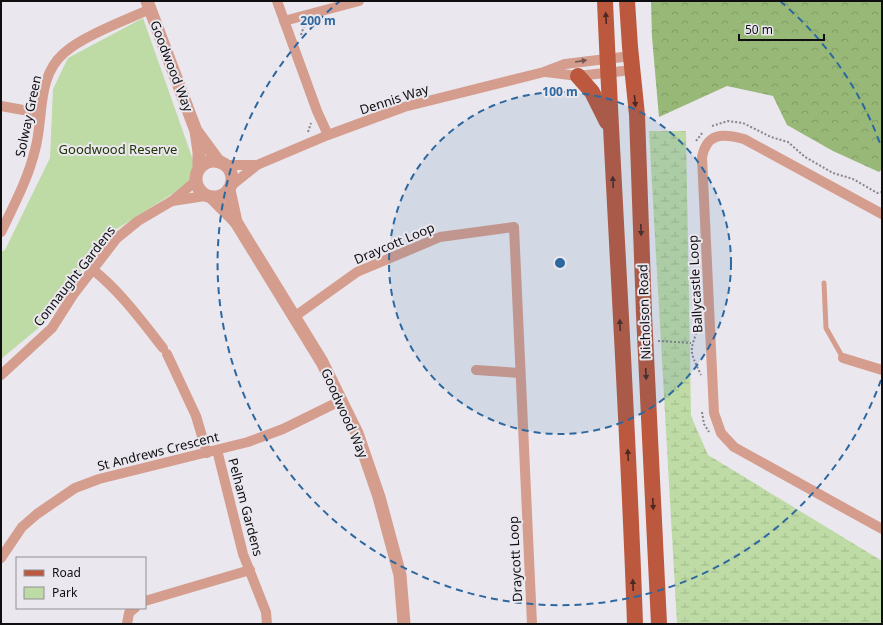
<svg xmlns="http://www.w3.org/2000/svg" width="883" height="625" font-family="'Noto Sans',sans-serif">
  <style>
    .green { fill: #bedaa5 }
    .forest { fill: url(#forest-crowns) }
    .wetland { fill: url(#wetland-marsh) }
    .lines { fill: none; stroke-linecap: round; stroke-linejoin: round }
    .path { stroke: #87858a; stroke-width: 2; stroke-dasharray: 2 2; stroke-linecap: butt }
    .service { stroke: #d59d8d; stroke-width: 5 }
    .minor { stroke: #d59d8d; stroke-width: 10 }
    .tertiary { stroke: #d59d8d; stroke-width: 13 }
    .primary { stroke: #bb583e; stroke-width: 16 }
    .oneway { fill: #4b2821 }
    .oneway2 { fill: #72564f }
    .ring { fill: none; stroke: #2d68a0; stroke-width: 2; stroke-dasharray: 7 5 }
    .labels { text-anchor: middle; dominant-baseline: central; stroke-width: 4; stroke-linejoin: round; paint-order: stroke }
    .street-label { font-size: 13px; fill: #0f0e11; stroke: #eae7ee }
    .park-label { font-size: 13px; fill: #213605; stroke: #eae7ee }
    .centre { fill: #2d68a0; stroke: #eae7ee; stroke-width: 2 }
    .ring-label { font-size: 12px; text-anchor: middle; font-weight: bold; fill: #2d68a0; stroke: #eae7ee; stroke-width: 4; stroke-linejoin: round; paint-order: stroke }
  </style>
  <defs>
    <pattern id="forest-crowns" width="20" height="18" patternUnits="userSpaceOnUse"><rect width="20" height="18" fill="#97b876"/><path d="M2 6a3 3 0 1 1 6 0M12 15a3 3 0 1 1 6 0" fill="none" stroke="#819d65"/></pattern>
    <pattern id="wetland-marsh" width="20" height="14" patternUnits="userSpaceOnUse"><rect width="20" height="14" fill="#bedaa5"/><path d="M1 5h8M5 5V1M11 12h8M15 12V8" fill="none" stroke="#a2ba8d"/></pattern>
  </defs>
  <rect width="100%" height="100%" fill="#eae7ee"/>
  <path class="green" d="M143 18 199 177 104 237 47 321 1 359V252L5 250 50 158 53 89 68 58Z"/>
  <path class="forest" d="M651 1H882V169L879 172 833 151 787 125 773 96 727 86 659 117 652 37Z"/>
  <path class="wetland" d="M649 131H686L691 416 708 455 882 561V624H677Z"/>
  <g class="lines">
    <g class="path">
      <path d="M301 35 304 26"/>
      <path d="M712 126 728 121 743 123 771 137 788 142 805 157 833 173 853 179 877 193 882 192"/>
      <path d="M308 132 311 123"/>
      <path d="M696 141 703 132"/>
      <path d="M699 325C690 353 688 347 701 375"/>
      <path d="M658 341 691 343"/>
      <path d="M702 412 704 424 709 432"/>
    </g>
    <path class="service" d="M824 283 826 328 843 358"/>
    <g class="minor">
      <path d="M277 1 317 111 328 135"/>
      <path d="M284 21 359 1"/>
      <path d="M546 72 578 76 632 70"/>
      <path d="M1 106 40 113"/>
      <path d="M225 165H257"/>
      <path d="M232 185 257 165 328 135 404 107 544 72 565 64 631 56"/>
      <path d="M172 201 205 196"/>
      <path d="M882 214 744 139C722 133 707 133 702 157L714 413 721 433 734 447 882 529"/>
      <path d="M1 232C14 205 28 179 35 150 44 119 36 77 64 53 83 36 126 20 150 9"/>
      <path d="M92 269C120 291 141 320 163 348"/>
      <path d="M294 317 357 272 440 237 514 227 532 624"/>
      <path d="M167 354 196 416 207 453"/>
      <path d="M843 358 882 370"/>
      <path d="M476 370 520 373"/>
      <path d="M1 375 52 328 73 295 117 238 138 221 172 201 196 181"/>
      <path d="M217 450 243 554 266 612 267 624"/>
      <path d="M1 558 22 527 37 514 75 488 99 479 248 442 283 429 342 400"/>
      <path d="M145 601 250 570"/>
      <path d="M127 624 129 613 135 608"/>
    </g>
    <g class="tertiary">
      <path d="M147 1 196 131 199 152V169"/>
      <path d="M197 132 219 162"/>
      <circle cx="214" cy="179" r="18"/>
      <path d="M229 190 236 222"/>
      <path d="M211 197 236 222 322 362 357 433 379 497 400 575 404 624"/>
    </g>
    <g class="primary">
      <path d="M605 1C614 209 628 416 635 624"/>
      <path d="M627 1 630 47 637 115 644 314 659 624"/>
      <path d="M578 76 592 92 607 122"/>
    </g>
  </g>
  <defs><path id="oneway-solid" d="M-6-.8H1V-3.2L6.5 0L1 3.2V.8H-6Z"/></defs>
  <g class="oneway">
    <use href="#oneway-solid" transform="translate(606 18) rotate(-93)"/>
    <use href="#oneway-solid" transform="translate(635 101) rotate(84)"/>
    <use href="#oneway-solid" transform="translate(613 182) rotate(-92)"/>
    <use href="#oneway-solid" transform="translate(641 230) rotate(88)"/>
    <use href="#oneway-solid" transform="translate(620 325) rotate(-93)"/>
    <use href="#oneway-solid" transform="translate(646 374) rotate(87)"/>
    <use href="#oneway-solid" transform="translate(628 455) rotate(-93)"/>
    <use href="#oneway-solid" transform="translate(653 504) rotate(87)"/>
    <use href="#oneway-solid" transform="translate(633 585) rotate(-92)"/>
  </g>
  <use class="oneway2" href="#oneway-solid" transform="translate(581 61) rotate(-9)"/>
  <circle cx="560" cy="263" r="171" fill="#2d68a0" fill-opacity=".12"/>
  <g class="ring">
    <circle cx="560" cy="263" r="171"/>
    <path d="M881 380A342 342 0 1 1 340 1M780 1A342 342 0 0 1 881 146"/>
  </g>
  <g class="labels">
    <g class="street-label">
      <text transform="translate(172 66) rotate(69)">Goodwood Way</text>
      <text transform="translate(394 99) rotate(-18)">Dennis Way</text>
      <text transform="translate(28 116) rotate(-78)">Solway Green</text>
      <text transform="translate(394 243) rotate(-23)">Draycott Loop</text>
      <text transform="translate(74 276) rotate(-52)">Connaught Gardens</text>
      <text transform="translate(695 284) rotate(-93)">Ballycastle Loop</text>
      <text transform="translate(644 312) rotate(-92)">Nicholson Road</text>
      <text transform="translate(345 413) rotate(66)">Goodwood Way</text>
      <text transform="translate(158 451) rotate(-14)">St Andrews Crescent</text>
      <text transform="translate(246 507) rotate(75)">Pelham Gardens</text>
      <text transform="translate(515 559) rotate(-93)">Draycott Loop</text>
    </g>
    <g class="park-label">
      <text x="118" y="149">Goodwood Reserve</text>
    </g>
  </g>
  <circle cx="560" cy="263" r="6" class="centre"/>
  <g class="ring-label">
    <text x="318" y="25">200 m</text>
    <text x="560" y="96">100 m</text>
  </g>
  <rect width="883" height="625" fill="none" stroke="#0f0e11" stroke-width="4"/>
  <rect x="16" y="557" width="130" height="52" fill="#eae7ee" stroke="#929096"/>
  <rect x="24" y="570" width="20" height="6" fill="#bb583e" stroke="#929096"/>
  <text x="52" y="577" font-size="12" fill="#0f0e11">Road</text>
  <rect x="24" y="587" width="20" height="12" fill="#bedaa5" stroke="#929096"/>
  <text x="52" y="597" font-size="12" fill="#0f0e11">Park</text>
  <path d="M739 34v6h85v-6" fill="none" stroke="#0f0e11" stroke-width="2"/>
  <text x="745" y="34" font-size="12" fill="#0f0e11" stroke="#eae7ee" stroke-width="3" paint-order="stroke">50 m</text>
</svg>
